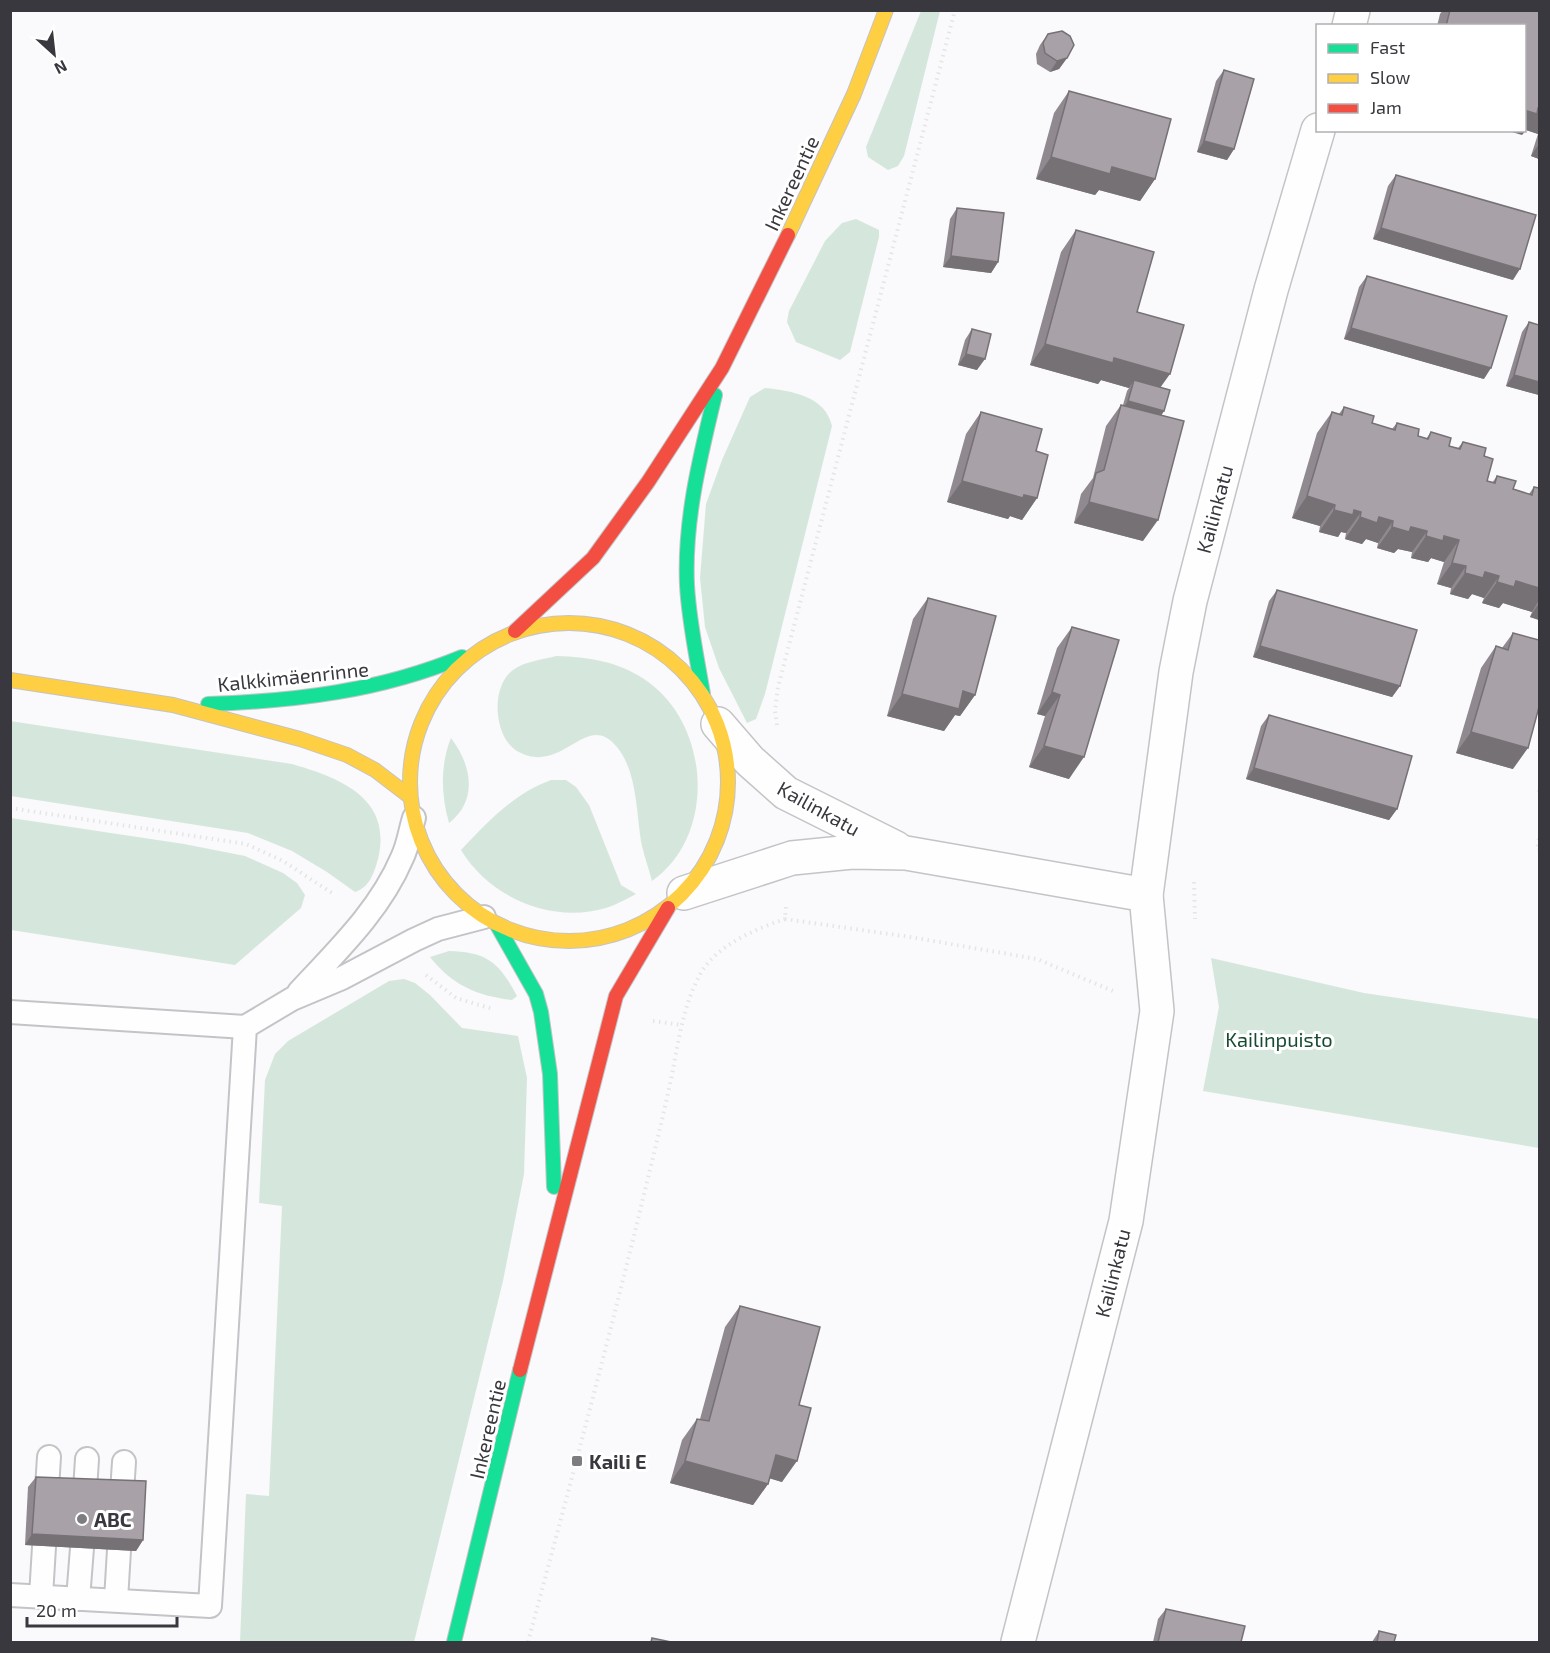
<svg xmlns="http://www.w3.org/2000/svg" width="1550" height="1653" font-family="'Exo 2',sans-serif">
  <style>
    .green { fill: #d5e7dd }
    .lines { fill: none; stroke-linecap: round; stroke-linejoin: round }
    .lane-casing { stroke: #c4c3c7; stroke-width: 26 }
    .street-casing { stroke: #c4c3c7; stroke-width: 36 }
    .fast-casing { stroke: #c4c3c7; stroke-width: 16 }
    .slow-casing { stroke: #c4c3c7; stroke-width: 16 }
    .jam-casing { stroke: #c4c3c7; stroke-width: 16 }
    .path { stroke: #e6e5e6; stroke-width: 4; stroke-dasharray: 1.5 4.5; stroke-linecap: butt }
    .lane { stroke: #fefefe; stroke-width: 22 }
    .street { stroke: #fefefe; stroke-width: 33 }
    .fast { stroke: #16e098; stroke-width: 14 }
    .slow { stroke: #ffcf43; stroke-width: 14 }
    .jam { stroke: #f24e42; stroke-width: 14 }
    .wall { fill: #908a90 }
    .shaded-wall { fill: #767175 }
    .building { fill: #a8a1a7; stroke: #767175; stroke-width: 1.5 }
    .poi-dot { fill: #7d7c81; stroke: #fff; stroke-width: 2 }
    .labels { text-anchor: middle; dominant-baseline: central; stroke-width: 6; stroke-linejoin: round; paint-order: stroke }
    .street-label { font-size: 20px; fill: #39383f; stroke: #fff }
    .park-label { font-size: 20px; fill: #174a31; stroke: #fff }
    .poi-label { font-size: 20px; font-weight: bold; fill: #39383f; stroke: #fff; text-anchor: start }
  </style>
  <rect width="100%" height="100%" fill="#faf9fb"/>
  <g class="green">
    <path d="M921 11H940L904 156 898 166 888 170 868 157 866 147Z"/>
    <path d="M856 219 879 230V237L850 352 840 360 796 342 787 322 789 311 825 241 842 223Z"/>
    <path d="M765 388C792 391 825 396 832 426L765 694 756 719 747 723 719 668 705 627 700 578 706 504 722 460 750 397Z"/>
    <path d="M556 656C588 657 617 661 644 679 710 722 718 835 652 881 649 870 645 858 642 846 636 815 638 771 616 746 585 710 563 777 517 751 494 737 490 687 513 670 525 661 542 660 556 656Z"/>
    <path d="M10 721 292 764C340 778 393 798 378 859 374 873 370 887 355 892L327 872 292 851 248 833 11 796Z"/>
    <path d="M451 738C471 764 479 800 449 823 441 795 440 765 451 738Z"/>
    <path d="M551 780H566L576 787 589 805 621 885 636 894C626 899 616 905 606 908 552 924 490 898 461 850 489 821 513 794 551 780Z"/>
    <path d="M11 818 184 844 245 856 283 873 297 883 305 895 301 908 235 965 11 930Z"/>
    <path d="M449 951C488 952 499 963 517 996L512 1000C477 996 452 985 430 957Z"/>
    <path d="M1211 958 1364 993 1539 1019V1148L1203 1091 1219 1007Z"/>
    <path d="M404 979 415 983 430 995 462 1028 518 1036 527 1078 524 1174 503 1281 414 1642H240L246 1494 269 1496 282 1206 259 1203 265 1080 275 1054 288 1041 389 981Z"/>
  </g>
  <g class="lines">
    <defs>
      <g id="lane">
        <path d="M299 992C337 951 380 910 402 858 408 846 410 831 414 818"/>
        <path d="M10 1012 245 1027"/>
        <path d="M47 1488 49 1457"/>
        <path d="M85 1490 87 1459"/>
        <path d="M122 1492 124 1462"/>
        <path d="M10 1595 210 1606 245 1027 292 999 342 978 414 940 438 929 484 917"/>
        <path d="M41 1596 44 1547"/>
        <path d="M78 1599 82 1548"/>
        <path d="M116 1600 119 1550"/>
      </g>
      <g id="street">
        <path d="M1349 26 1353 10"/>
        <path d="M718 724 750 761 786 793 896 848"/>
        <path d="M684 893 792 858 852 852 906 853 1146 895 1157 1011 1126 1221 1018 1642"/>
        <path d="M1146 895 1176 672 1190 601 1271 290 1318 130"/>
      </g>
      <g id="fast">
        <path d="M703 694C697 658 689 622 687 585 684 521 700 457 715 395"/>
        <path d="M208 704C296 701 380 691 462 657"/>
        <path d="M497 925 536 994 541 1012 550 1074 554 1187"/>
        <path d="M454 1642 520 1370"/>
      </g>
      <g id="slow">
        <path d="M788 235 854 94 886 10"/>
        <circle cx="569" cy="782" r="159"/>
        <path d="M10 680 173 705 300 739 347 755 375 770 409 796"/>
      </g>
      <g id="jam">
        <path d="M515 631 593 558 648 482 722 368 788 235"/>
        <path d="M520 1370 616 996 668 908"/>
      </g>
    </defs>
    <use href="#lane" class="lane-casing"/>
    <use href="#street" class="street-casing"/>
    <use href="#fast" class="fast-casing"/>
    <use href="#slow" class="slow-casing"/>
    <use href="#jam" class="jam-casing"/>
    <g class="path">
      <path d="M777 725 775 711 778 687 955 10"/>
      <path d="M1539 790 1540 797"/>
      <path d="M10 808 246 844 283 861 335 895"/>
      <path d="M1540 833 1537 850H1540"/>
      <path d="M1194 882 1195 919"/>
      <path d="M785 919 910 937 1037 959 1113 991"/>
      <path d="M426 975 456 998 493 1009"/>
      <path d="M653 1021 682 1025"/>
      <path d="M528 1642C569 1489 610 1336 647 1182 655 1149 663 1117 670 1084 678 1047 682 1005 702 971 719 944 756 929 785 919L786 906"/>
    </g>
    <use href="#lane" class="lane"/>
    <use href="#street" class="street"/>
    <use href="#fast" class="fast"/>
    <use href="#slow" class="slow"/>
    <use href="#jam" class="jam"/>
  </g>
  <g class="wall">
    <path d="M1443 10H1539V159L1531 156 1538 134 1526 130 1522 135 1524 130V26H1437L1440 14Z"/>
    <path d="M1048 34 1067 58 1059 69 1050 72 1037 64 1036 54 1040 45Z"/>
    <path d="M1224 70 1234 149 1227 160 1197 152 1216 81Z"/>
    <path d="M1069 91 1155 179 1140 201 1099 190 1095 195 1036 179 1054 113Z"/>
    <path d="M1396 175 1513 280 1373 239 1388 186Z"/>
    <path d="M957 208 998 262 991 273 943 267 950 219Z"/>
    <path d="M1076 230 1161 387 1164 411 1161 415 1143 541 1074 523 1081 494 1093 478 1106 426 1121 405H1123L1127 391 1129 388 1101 380 1098 384 1030 365 1061 252Z"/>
    <path d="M1367 276 1484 379 1344 339 1359 287Z"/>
    <path d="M1529 322 1539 395 1506 386 1522 332Z"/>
    <path d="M972 329 977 370 958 365 965 340Z"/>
    <path d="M1344 407 1372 423 1392 429 1397 423 1418 436 1426 439 1431 432 1449 446 1458 448 1463 442 1484 456 1487 481 1492 483 1497 476 1513 489 1529 494 1534 487 1539 488V620L1530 617 1532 612 1503 603 1499 608 1482 603 1484 598 1472 594 1468 599 1450 594 1451 588 1437 584 1444 562 1431 558 1428 562 1411 558 1412 552 1398 549 1394 553 1377 548 1378 543 1366 539 1362 544 1345 539 1346 533 1341 532 1338 537 1319 532 1320 526 1292 518 1317 433 1332 412 1339 414Z"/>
    <path d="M981 412 1036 451 1037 498 1022 520 1010 516 1008 519 947 502 966 434Z"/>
    <path d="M1277 590 1400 686 1392 697 1253 657 1269 601Z"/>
    <path d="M928 598 975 695 960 716 955 715 944 731 887 716 913 619Z"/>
    <path d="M1072 627 1069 779 1029 767 1045 716 1037 714 1057 648Z"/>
    <path d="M1513 633V769L1456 753 1481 668 1496 646 1502 648Z"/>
    <path d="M1269 715 1397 809 1389 820 1246 779 1261 726Z"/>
    <path d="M740 1306 799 1405 782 1482 770 1478 768 1484 753 1505 670 1483 682 1440 697 1419H700L725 1327Z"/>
    <path d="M36 1477 143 1540 136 1551 25 1545 28 1487Z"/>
    <path d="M1166 1609 1241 1642H1153L1158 1619Z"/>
    <path d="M1379 1631 1394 1642H1372Z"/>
  </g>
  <g class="shaded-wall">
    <path d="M1067 58 1059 69 1050 72 1057 61Z"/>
    <path d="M1538 108H1539V132L1538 134 1526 130 1522 135 1505 130H1524V110Z"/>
    <path d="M1204 141 1234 149 1227 160 1197 152Z"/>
    <path d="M1539 144V159L1531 156Z"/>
    <path d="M1051 157 1112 167 1155 179 1140 201 1099 190 1095 195 1036 179Z"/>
    <path d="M1381 228 1520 269 1513 280 1373 239Z"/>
    <path d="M951 256 998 262 991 273 943 267Z"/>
    <path d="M1351 328 1491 368 1484 379 1344 339Z"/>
    <path d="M1045 344 1114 358 1170 374 1155 395 1134 380 1129 388 1101 380 1098 384 1030 365Z"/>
    <path d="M966 354 985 359 977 370 958 365Z"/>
    <path d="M1514 375 1539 382V395L1506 386Z"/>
    <path d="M1128 401 1164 411 1157 422 1120 412Z"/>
    <path d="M962 481 1024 495 1037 498 1022 520 1010 516 1008 519 947 502Z"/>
    <path d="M1307 496 1335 505 1320 526 1292 518Z"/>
    <path d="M1089 502 1158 520 1143 541 1074 523Z"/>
    <path d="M1334 510H1354L1361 512 1346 533 1341 532 1338 537 1319 532Z"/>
    <path d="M1360 517H1379L1393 521 1378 543 1366 539 1362 544 1345 539Z"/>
    <path d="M1392 527H1411L1427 531 1412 552 1398 549 1394 553 1377 548Z"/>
    <path d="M1426 536H1444L1459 540 1444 562 1431 558 1428 562 1411 558Z"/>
    <path d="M1452 563 1466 566 1451 588 1437 584Z"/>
    <path d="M1485 572 1499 576 1484 598 1472 594 1468 599 1450 594 1465 573Z"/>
    <path d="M1516 581 1539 588V600L1532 612 1503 603 1499 608 1482 603 1497 582Z"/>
    <path d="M1539 603V620L1530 617Z"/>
    <path d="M1260 646 1400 686 1392 697 1253 657Z"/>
    <path d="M963 691 975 695 960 716 955 715 944 731 887 716 902 694Z"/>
    <path d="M1052 692 1060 695 1045 716 1037 714Z"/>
    <path d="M1471 732 1528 748 1513 769 1456 753Z"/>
    <path d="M1044 746 1084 757 1069 779 1029 767Z"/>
    <path d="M1254 768 1397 809 1389 820 1246 779Z"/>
    <path d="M776 1455 797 1461 782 1482 761 1476Z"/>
    <path d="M685 1461 768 1484 753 1505 670 1483Z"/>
    <path d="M32 1534 143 1540 136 1551 25 1545Z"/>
  </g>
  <g class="building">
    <path d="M1450 10H1539V108H1538L1537 114 1524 110V26H1446Z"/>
    <path d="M1062 31 1070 36 1074 45 1067 58 1057 61 1045 53 1043 43 1048 34Z"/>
    <path d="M1224 70 1254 79 1234 149 1204 141Z"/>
    <path d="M1069 91 1171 119 1155 179 1112 167 1110 174 1051 157Z"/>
    <path d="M1396 175 1536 215 1520 269 1381 228Z"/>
    <path d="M957 208 1004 213 998 262 951 256Z"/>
    <path d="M1076 230 1154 252 1137 312 1184 325 1170 374 1114 358 1113 363 1045 344Z"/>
    <path d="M1367 276 1507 316 1491 368 1351 328Z"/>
    <path d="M1529 322 1539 325V382L1514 375Z"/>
    <path d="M972 329 991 334 985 359 966 354Z"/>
    <path d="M1134 380 1170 390 1164 411 1128 401Z"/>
    <path d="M1121 405 1184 421 1158 520 1089 502 1096 473 1104 470Z"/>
    <path d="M1344 407 1374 416 1372 423 1395 430 1397 423 1419 429 1418 436 1428 439 1431 432 1451 438 1449 446 1460 449 1463 442 1486 448 1484 456 1493 459 1487 481 1495 483 1497 476 1516 481 1513 489 1532 495 1534 487 1539 488V588L1516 581 1514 587 1497 582 1499 576 1485 572 1483 578 1465 573 1466 566 1452 563 1459 540 1444 536 1443 541 1426 536 1427 531 1411 527 1409 532 1392 527 1393 521 1379 517 1377 523 1360 517 1361 512 1354 510 1353 515 1334 510 1335 505 1307 496 1332 412 1342 415Z"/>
    <path d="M981 412 1042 429 1036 451 1048 455 1037 498 1024 495 1023 498 962 481Z"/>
    <path d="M1277 590 1417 630 1400 686 1260 646Z"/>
    <path d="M928 598 996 616 975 695 963 691 959 709 902 694Z"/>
    <path d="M1072 627 1119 640 1084 757 1044 746 1060 695 1052 692Z"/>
    <path d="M1513 633 1539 640V707L1528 748 1471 732 1496 646 1508 650Z"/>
    <path d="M1269 715 1412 756 1397 809 1254 768Z"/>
    <path d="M740 1306 820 1327 799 1405 811 1408 797 1461 776 1455 768 1484 685 1461 697 1419 709 1421Z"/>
    <path d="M36 1477 146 1481 143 1540 32 1534Z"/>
    <path d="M1166 1609 1245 1626 1241 1642H1158Z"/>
    <path d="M1379 1631 1396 1635 1394 1642H1377Z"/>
    <path d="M652 1638 671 1642H651Z"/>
  </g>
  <g class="poi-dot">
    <rect x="571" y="1455" width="12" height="12" rx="3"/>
    <circle cx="82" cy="1519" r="6"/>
  </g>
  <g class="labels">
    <g class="street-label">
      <text transform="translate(791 183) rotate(-65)">Inkereentie</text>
      <text transform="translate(1214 509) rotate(-75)">Kailinkatu</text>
      <text transform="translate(293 676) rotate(-6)">Kalkkimäenrinne</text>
      <text transform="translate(819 808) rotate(29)">Kailinkatu</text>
      <text transform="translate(1112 1273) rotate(-76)">Kailinkatu</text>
      <text transform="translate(487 1429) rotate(-77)">Inkereentie</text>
    </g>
    <g class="park-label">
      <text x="1279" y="1039">Kailinpuisto</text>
    </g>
    <g class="poi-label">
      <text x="589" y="1461">Kaili E</text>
      <text x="94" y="1519">ABC</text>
    </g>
  </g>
  <rect width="1550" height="1653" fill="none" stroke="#39383f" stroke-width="24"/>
  <rect x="1316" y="24" width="210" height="108" fill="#ffffff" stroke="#b0afb2" stroke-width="1.5"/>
  <rect x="1328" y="44" width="30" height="9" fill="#16e098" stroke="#b0afb2" stroke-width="1.5"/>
  <text x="1370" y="54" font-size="18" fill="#39383f">Fast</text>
  <rect x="1328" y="74" width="30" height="9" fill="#ffcf43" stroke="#b0afb2" stroke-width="1.5"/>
  <text x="1370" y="84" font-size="18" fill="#39383f">Slow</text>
  <rect x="1328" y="104" width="30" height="9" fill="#f24e42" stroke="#b0afb2" stroke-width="1.5"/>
  <text x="1370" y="114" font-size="18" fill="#39383f">Jam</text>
  <g transform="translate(54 54) rotate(153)" stroke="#ffffff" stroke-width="4.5" paint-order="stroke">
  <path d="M0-4.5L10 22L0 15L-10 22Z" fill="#39383f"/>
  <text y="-9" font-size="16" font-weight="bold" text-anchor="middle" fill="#39383f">N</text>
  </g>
  <path d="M27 1617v9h150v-9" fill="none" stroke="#39383f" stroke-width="3"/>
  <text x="36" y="1617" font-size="18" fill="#39383f" stroke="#ffffff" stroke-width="4.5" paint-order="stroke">20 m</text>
</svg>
